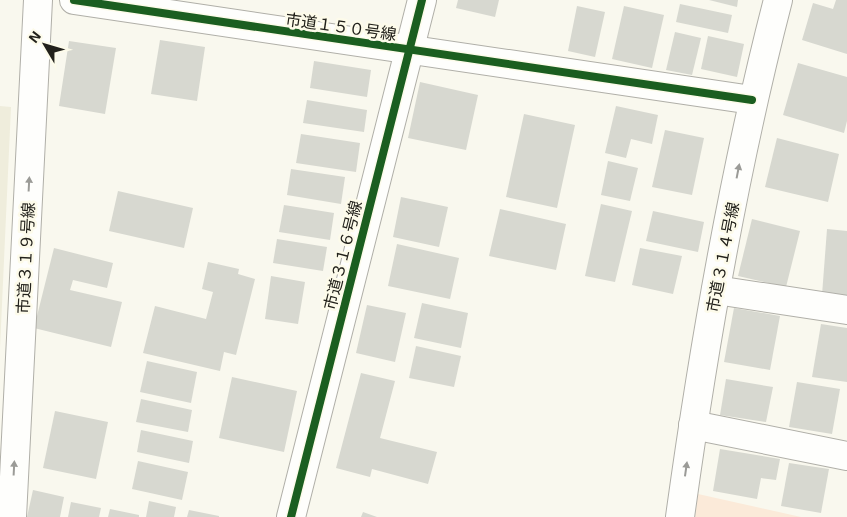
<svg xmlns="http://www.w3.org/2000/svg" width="847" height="517" font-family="'Exo 2','Noto Sans JP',sans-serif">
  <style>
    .built { fill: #efeddc }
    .green { fill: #fbead9 }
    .building { fill: #d7d8d0 }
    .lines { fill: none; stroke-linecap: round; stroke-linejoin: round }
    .minor-casing { stroke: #b0afa8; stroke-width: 30 }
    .minor { stroke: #fefefc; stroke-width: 28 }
    .cycleway-casing { stroke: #fdfbea; stroke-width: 11 }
    .cycleway { stroke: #1b5e20; stroke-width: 8 }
    .oneway { fill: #9b9b97 }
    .labels { text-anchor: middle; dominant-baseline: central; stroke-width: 5; stroke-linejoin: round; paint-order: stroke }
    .street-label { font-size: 16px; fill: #22211b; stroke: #fdfbea }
  </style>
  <rect width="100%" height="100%" fill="#f9f8ee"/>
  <path class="built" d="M0 106 11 107 0 348Z"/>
  <path class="green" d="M698 494 801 517H695Z"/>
  <g class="building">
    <path d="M458 0H499L495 17 456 8Z"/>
    <path d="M709 0H738L737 7Z"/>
    <path d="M836 0H847V54L802 40 813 3 833 9Z"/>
    <path d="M680 4 732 15 728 33 676 22Z"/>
    <path d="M577 6 605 12 595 57 568 51Z"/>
    <path d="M624 6 664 15 652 68 612 59Z"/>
    <path d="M675 32 701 38 692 75 666 70Z"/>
    <path d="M708 36 744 44 737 77 701 69Z"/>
    <path d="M160 40 205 47 197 101 151 94Z"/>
    <path d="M69 41 116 48 105 114 59 106Z"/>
    <path d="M314 61 371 70 367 97 310 88Z"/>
    <path d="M798 63 847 77V121L844 133 783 115Z"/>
    <path d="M420 82 478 95 466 150 408 138Z"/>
    <path d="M307 100 367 110 364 132 303 123Z"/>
    <path d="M616 106 658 115 652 144 631 139 626 158 605 153Z"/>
    <path d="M524 114 575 125 557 208 506 197Z"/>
    <path d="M665 130 704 138 692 195 652 187Z"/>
    <path d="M301 134 360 143 356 172 296 163Z"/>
    <path d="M777 138 839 154 828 202 765 187Z"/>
    <path d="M608 161 638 168 630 201 601 195Z"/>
    <path d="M291 169 345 177 341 204 287 195Z"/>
    <path d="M118 191 193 208 184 248 109 231Z"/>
    <path d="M401 197 448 207 439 247 393 237Z"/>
    <path d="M601 204 632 211 615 282 585 276Z"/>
    <path d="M284 205 334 213 330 240 279 232Z"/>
    <path d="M500 209 566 224 556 270 489 256Z"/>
    <path d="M653 211 704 222 698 252 646 241Z"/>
    <path d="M752 219 800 231 786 287 738 276Z"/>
    <path d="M827 229 847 231V297L822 295Z"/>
    <path d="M277 239 327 247 323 271 273 263Z"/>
    <path d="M397 244 459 258 450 299 388 286Z"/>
    <path d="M54 248 113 263 107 288 73 280 70 290 122 302 111 347 34 328Z"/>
    <path d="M640 248 682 256 673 294 632 285Z"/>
    <path d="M208 262 239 269 238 274 255 279 236 355 224 352 220 371 143 353 155 306 206 319 213 292 202 289Z"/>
    <path d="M271 276 305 282 298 324 265 319Z"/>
    <path d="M422 303 468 313 461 348 414 338Z"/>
    <path d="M367 305 406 313 395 362 356 353Z"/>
    <path d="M734 308 780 316 770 370 724 362Z"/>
    <path d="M821 324 847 328V382L812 377Z"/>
    <path d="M416 346 461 356 454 387 409 378Z"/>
    <path d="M147 361 197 372 191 403 140 392Z"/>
    <path d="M361 373 395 381 380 438 437 452 428 484 372 469 370 477 336 468Z"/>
    <path d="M232 377 297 391 284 452 219 438Z"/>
    <path d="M726 379 773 387 766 422 720 415Z"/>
    <path d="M797 382 840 389 832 434 789 427Z"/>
    <path d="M141 399 192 410 188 432 136 422Z"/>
    <path d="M55 411 108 422 96 479 43 468Z"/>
    <path d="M141 430 193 441 189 463 137 452Z"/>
    <path d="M720 449 780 459 776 480 761 478 757 499 713 491Z"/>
    <path d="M138 461 188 472 182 500 132 489Z"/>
    <path d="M789 463 829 469 821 513 781 506Z"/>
    <path d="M33 490 64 497 60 517H27Z"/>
    <path d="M149 501 176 507 174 517H146Z"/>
    <path d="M71 502 101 508 99 517H68Z"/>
    <path d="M110 509 139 515V517H108Z"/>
    <path d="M189 510 219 516V517H187Z"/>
    <path d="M363 512 377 517H361Z"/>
  </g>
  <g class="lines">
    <defs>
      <g id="minor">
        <path d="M74 0 752 100"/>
        <path d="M716 290 847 310"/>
        <path d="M693 425 847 456"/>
        <path d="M12 517 38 0"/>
        <path d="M291 517 422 0"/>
        <path d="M680 517C704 343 734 170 778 0"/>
      </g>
    </defs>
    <use href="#minor" class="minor-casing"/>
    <use href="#minor" class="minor"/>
    <defs>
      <g id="cycleway">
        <path d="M74 0 752 100"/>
        <path d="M291 517 422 0"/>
      </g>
    </defs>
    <use href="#cycleway" class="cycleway-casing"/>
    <use href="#cycleway" class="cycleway"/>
  </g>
  <defs><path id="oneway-solid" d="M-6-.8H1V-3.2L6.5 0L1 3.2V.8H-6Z" transform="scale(1.25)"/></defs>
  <g class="oneway">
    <use href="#oneway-solid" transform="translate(738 171) rotate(-79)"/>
    <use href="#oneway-solid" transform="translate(29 184) rotate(-87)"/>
    <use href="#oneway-solid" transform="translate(14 468) rotate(-87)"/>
    <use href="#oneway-solid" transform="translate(686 469) rotate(-82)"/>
  </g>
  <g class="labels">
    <g class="street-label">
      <text transform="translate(341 26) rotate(8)">市道１５０号線</text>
      <text transform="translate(342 255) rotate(-76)">市道３１６号線</text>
      <text transform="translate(722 257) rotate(-79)">市道３１４号線</text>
      <text transform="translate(25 258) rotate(-87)">市道３１９号線</text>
    </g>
  </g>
  <g transform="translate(45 45) rotate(308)" stroke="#fdfbea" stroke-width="4" paint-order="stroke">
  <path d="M0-4L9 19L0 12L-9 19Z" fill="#22211b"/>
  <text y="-8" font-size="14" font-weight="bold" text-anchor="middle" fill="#22211b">N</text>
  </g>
</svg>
